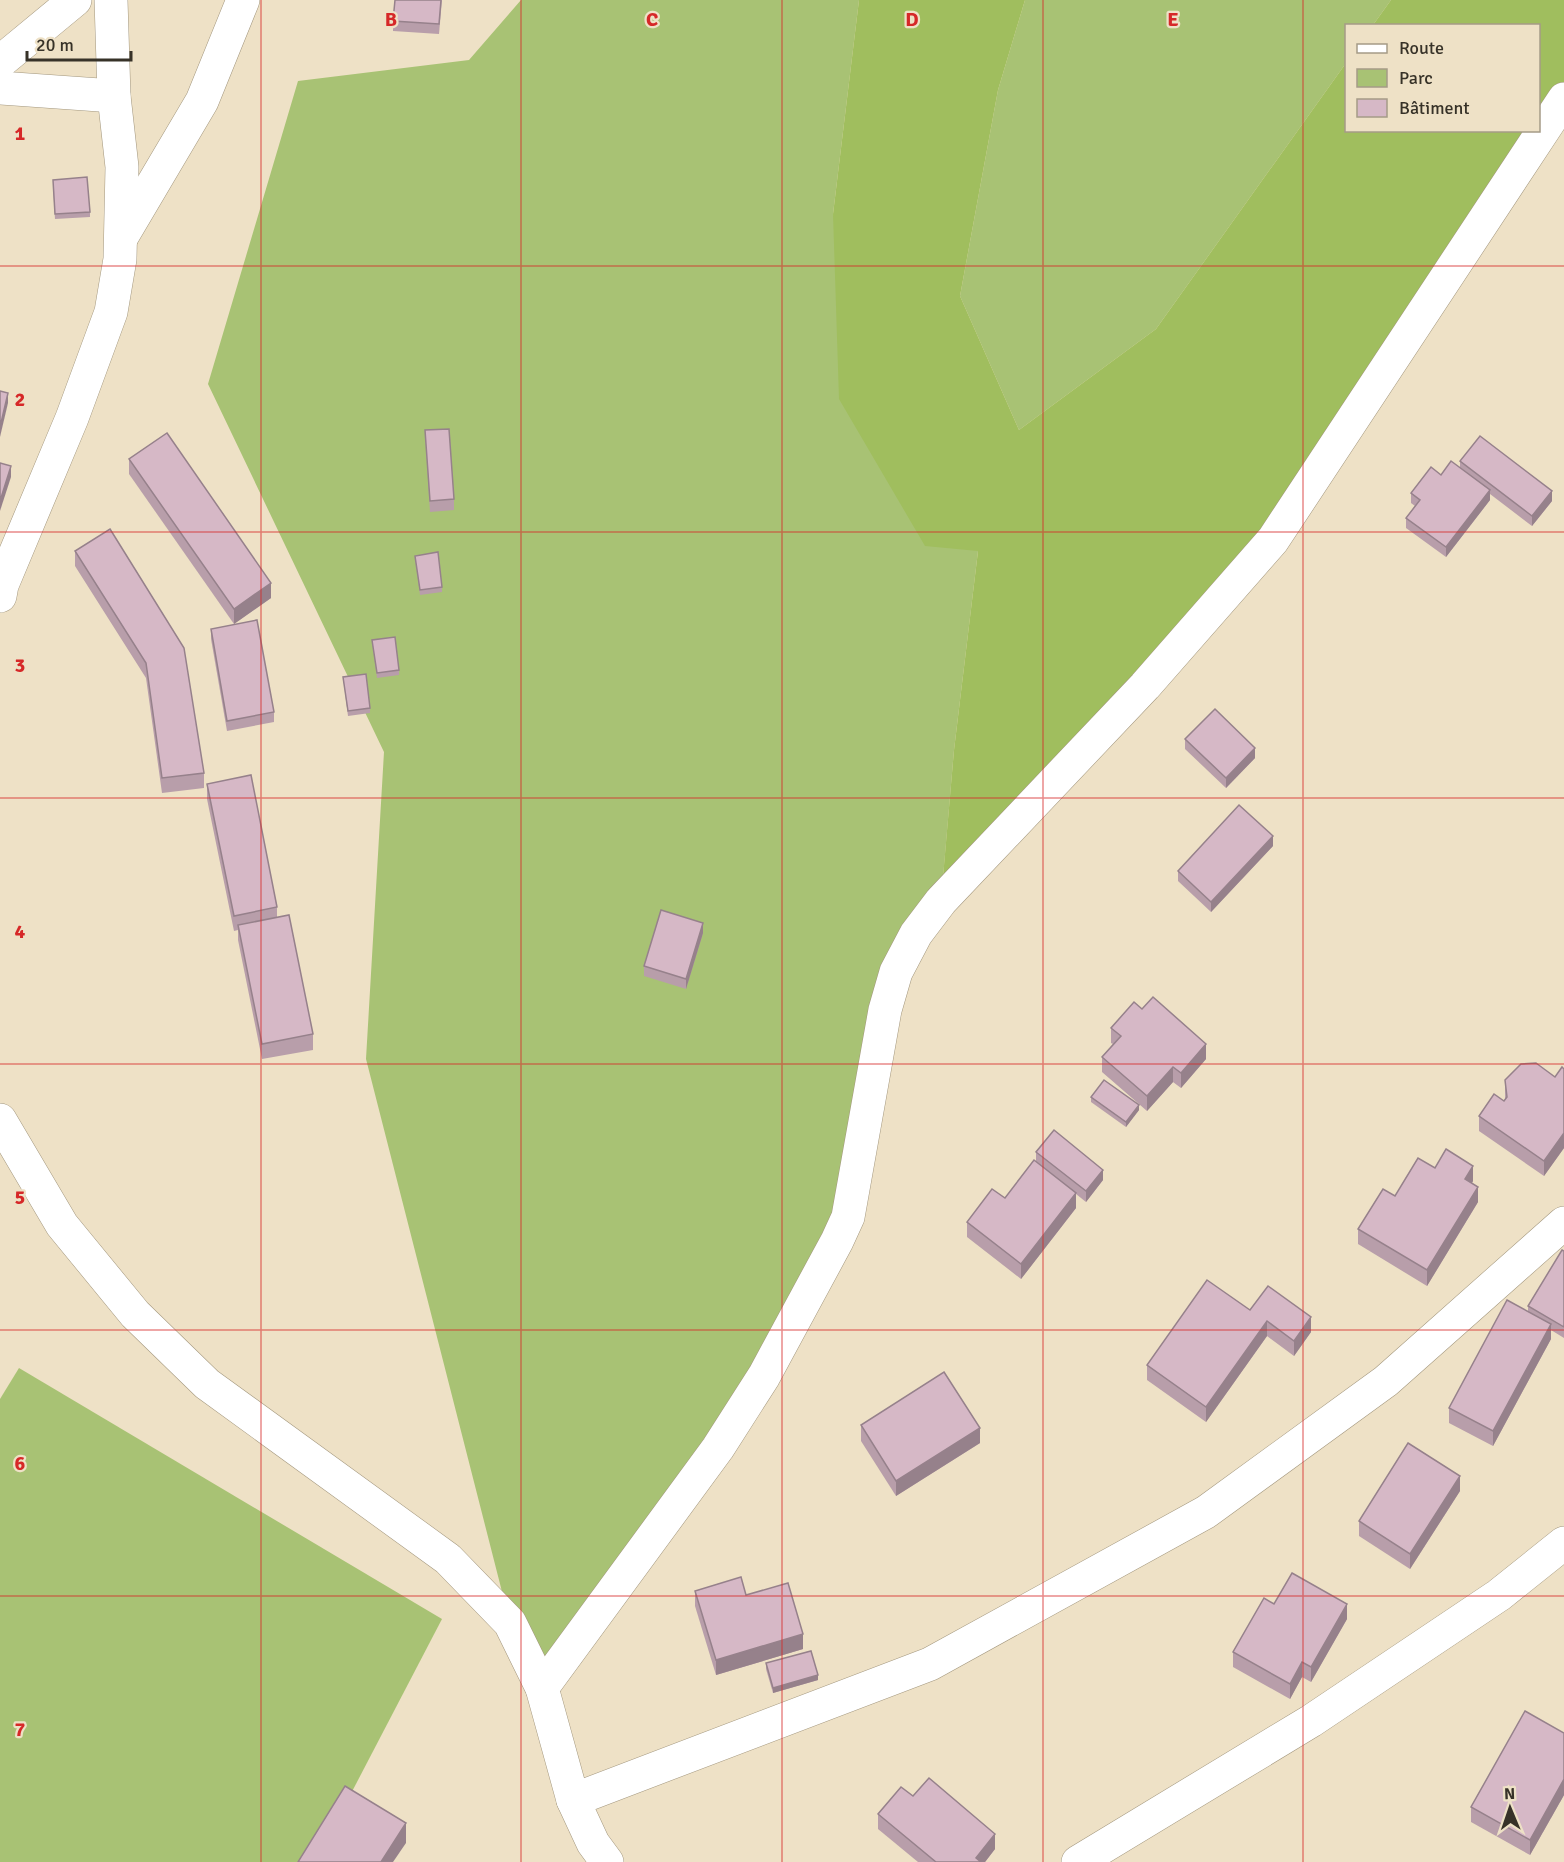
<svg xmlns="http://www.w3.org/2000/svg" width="1564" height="1862" font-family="Signika,sans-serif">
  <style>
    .green { fill: #a8c274 }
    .forest { fill: #a0be5e }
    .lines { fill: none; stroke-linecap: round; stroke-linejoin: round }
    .minor-casing { stroke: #a3977e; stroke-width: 34 }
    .minor { stroke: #fff; stroke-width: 33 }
    .wall { fill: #b89eaa }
    .shaded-wall { fill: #96818b }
    .building { fill: #d6b8c6; stroke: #96818b; stroke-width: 1.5 }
    .grid { fill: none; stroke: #d62828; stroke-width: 1.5; stroke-opacity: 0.55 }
    .grid-label { font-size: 20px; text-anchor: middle; font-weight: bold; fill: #d62828; stroke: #eee1c6; stroke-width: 4.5; stroke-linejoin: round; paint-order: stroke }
  </style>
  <rect width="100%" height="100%" fill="#eee1c6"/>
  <g class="green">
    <path d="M521 0H859L833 214 978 551 954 750 941 901 916 934 837 1241 542 1688 510 1623 366 1059 384 752 208 384 298 81 469 60Z"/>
    <path d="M1025 0H1391L1373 25 1346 26V63L1156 329 1019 430 960 296 998 90Z"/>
    <path d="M19 1368 442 1619 345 1805 310 1862H0V1399Z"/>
  </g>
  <path class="forest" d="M859 0H1025L998 90 960 296 1019 430 1156 329 1346 63V130H1538V26L1373 25 1391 0H1564V99L1273 540 941 900 954 750 978 551 925 546 839 399 833 214Z"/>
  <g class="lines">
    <defs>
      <g id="minor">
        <path d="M0 62 75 0"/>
        <path d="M0 88 114 96"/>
        <path d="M121 238 202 101 243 0"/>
        <path d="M0 596 2 585 72 418 111 312 120 259 122 167 114 96 111 0"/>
        <path d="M0 1120 62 1225 135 1314 207 1384 448 1559 510 1623 542 1688 573 1800 593 1843 607 1862"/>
        <path d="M542 1688 718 1448 764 1376 837 1241 848 1217 885 1010 896 972 916 934 941 901 1145 686 1273 540 1564 99"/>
        <path d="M573 1800 930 1664 1206 1512 1386 1381 1564 1223"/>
        <path d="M1078 1862 1311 1721 1499 1595 1564 1543"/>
      </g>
    </defs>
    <use href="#minor" class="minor-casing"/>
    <use href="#minor" class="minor"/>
  </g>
  <g class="wall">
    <path d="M442 0 439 34 393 31V21Z"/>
    <path d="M53 185 90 212V217L55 219Z"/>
    <path d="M425 430 454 499V510L430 512Z"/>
    <path d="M129 459 271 598 234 624 129 474Z"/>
    <path d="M1460 461 1552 501 1532 526 1490 494V500L1446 557 1406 528V518L1415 506 1411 503V493L1441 475 1460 468Z"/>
    <path d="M110 529 204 773V788L162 793 146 678 75 566V551Z"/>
    <path d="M415 556 442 587V592L420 595Z"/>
    <path d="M211 629 274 712V722L227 731 211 639Z"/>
    <path d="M372 640 399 670V675L377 678Z"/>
    <path d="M343 677 370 708V713L348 716Z"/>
    <path d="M1185 739 1255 758 1226 788 1185 749Z"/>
    <path d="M207 784 277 907V917L313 1034V1050L262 1059 238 940V930L234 931 207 799Z"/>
    <path d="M1273 846 1211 912 1178 881V871Z"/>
    <path d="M703 933 686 989 644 976V966Z"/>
    <path d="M1142 1009 1206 1059 1181 1088 1173 1082 1147 1111 1102 1072V1057L1113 1044 1111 1043V1028Z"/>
    <path d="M1564 1069V1148L1544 1176 1479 1131V1116L1504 1101 1505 1099V1080L1555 1077Z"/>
    <path d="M1091 1097 1139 1110 1126 1127 1091 1102Z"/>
    <path d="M1036 1152 1103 1180 1086 1202 1076 1194V1208L1021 1279 967 1237V1222L1005 1198 1036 1162Z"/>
    <path d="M1435 1168 1473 1181 1472 1183 1478 1202 1427 1286 1358 1244V1229Z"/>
    <path d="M1564 1251V1338L1551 1330V1339L1493 1446 1449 1423V1408L1528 1312V1306Z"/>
    <path d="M1250 1310 1311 1332 1294 1356 1267 1336 1206 1422 1147 1380V1365Z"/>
    <path d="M861 1425 980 1443 896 1496 861 1441Z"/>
    <path d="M1460 1491 1410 1569 1359 1536V1521Z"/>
    <path d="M695 1591 746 1595 803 1649 716 1675 695 1606Z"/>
    <path d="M1274 1604 1347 1619 1311 1682 1302 1677 1290 1699 1233 1667V1652Z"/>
    <path d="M766 1663 818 1680 773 1693 766 1669Z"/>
    <path d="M1564 1733V1795L1530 1855 1471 1822V1807Z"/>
    <path d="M913 1796 995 1849 985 1862H918L878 1829V1814Z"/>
  </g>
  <g class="shaded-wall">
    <path d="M8 393V403L0 437V427Z"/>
    <path d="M11 466V477L0 511V501Z"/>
    <path d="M1490 490V500L1446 557V547Z"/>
    <path d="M1552 491V501L1532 526V516Z"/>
    <path d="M271 583V598L234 624V609Z"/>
    <path d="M1255 748V758L1226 788V778Z"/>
    <path d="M1273 836V846L1211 912V902Z"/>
    <path d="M703 923V933L686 989V979Z"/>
    <path d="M1206 1044V1059L1181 1088V1073Z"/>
    <path d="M1173 1067V1082L1147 1111V1096Z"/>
    <path d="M1139 1105V1110L1126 1127V1122Z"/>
    <path d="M1564 1133V1148L1544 1176V1161Z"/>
    <path d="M1473 1166V1181L1465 1194V1179Z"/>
    <path d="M1103 1170V1180L1086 1202V1191Z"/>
    <path d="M1478 1187V1202L1427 1286V1270Z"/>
    <path d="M1076 1193V1208L1021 1279V1264Z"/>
    <path d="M1311 1317V1332L1294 1356V1341Z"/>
    <path d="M1267 1321V1336L1206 1422V1407Z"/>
    <path d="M1551 1324V1339L1493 1446V1431Z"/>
    <path d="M980 1428V1443L896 1496V1481Z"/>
    <path d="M1460 1476V1491L1410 1569V1554Z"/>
    <path d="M1347 1604V1619L1311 1682V1667Z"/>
    <path d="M803 1634V1649L716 1675V1660Z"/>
    <path d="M1302 1662V1677L1290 1699V1684Z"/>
    <path d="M818 1675V1680L773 1693V1688Z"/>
    <path d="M1564 1779V1795L1530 1855V1840Z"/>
    <path d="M406 1823V1843L393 1862H381Z"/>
    <path d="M995 1834V1849L985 1862H976V1858Z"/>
  </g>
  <g class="building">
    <path d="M395 0H441L439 24 393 21Z"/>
    <path d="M87 177 90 212 55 214 53 180Z"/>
    <path d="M0 391 8 393 0 427Z"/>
    <path d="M449 429 454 499 430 501 425 430Z"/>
    <path d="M167 433 271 583 234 609 129 459Z"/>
    <path d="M1480 436 1552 491 1532 516 1460 461Z"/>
    <path d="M1451 461 1490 490 1446 547 1406 518 1420 500 1411 493 1431 467 1441 475Z"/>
    <path d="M0 463 11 466 0 501Z"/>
    <path d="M110 529 184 648 204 773 162 778 146 663 75 551Z"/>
    <path d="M438 552 442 587 420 590 415 556Z"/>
    <path d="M257 620 274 712 227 721 211 629Z"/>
    <path d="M395 637 399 670 377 673 372 640Z"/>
    <path d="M366 674 370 708 348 711 343 677Z"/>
    <path d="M1215 709 1255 748 1226 778 1185 739Z"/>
    <path d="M251 775 277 907 234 916 207 784Z"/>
    <path d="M1239 805 1273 836 1211 902 1178 871Z"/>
    <path d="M661 910 703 923 686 979 644 966Z"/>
    <path d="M289 915 313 1034 262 1044 238 925Z"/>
    <path d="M1153 997 1206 1044 1181 1073 1173 1067 1147 1096 1102 1057 1121 1036 1111 1028 1134 1002 1142 1009Z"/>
    <path d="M1536 1063 1555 1077 1562 1067 1564 1069V1133L1544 1161 1479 1116 1494 1094 1504 1101 1507 1097 1505 1080 1521 1064Z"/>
    <path d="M1104 1080 1139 1105 1126 1122 1091 1097Z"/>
    <path d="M1054 1130 1103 1170 1086 1191 1036 1152Z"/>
    <path d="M1446 1149 1473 1166 1465 1179 1478 1187 1427 1270 1358 1229 1383 1189 1395 1196 1418 1158 1435 1168Z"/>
    <path d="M1034 1160 1076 1193 1021 1264 967 1222 992 1189 1005 1198Z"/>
    <path d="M1562 1250 1564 1251V1327L1528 1306Z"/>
    <path d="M1207 1280 1250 1310 1268 1286 1311 1317 1294 1341 1267 1321 1206 1407 1147 1365Z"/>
    <path d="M1507 1300 1551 1324 1493 1431 1449 1408Z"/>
    <path d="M944 1372 980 1428 896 1481 861 1425Z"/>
    <path d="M1408 1443 1460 1476 1410 1554 1359 1521Z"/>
    <path d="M1292 1573 1347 1604 1311 1667 1302 1662 1290 1684 1233 1652 1264 1598 1274 1604Z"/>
    <path d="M741 1577 746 1595 788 1583 803 1634 716 1660 695 1591Z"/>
    <path d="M811 1651 818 1675 773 1688 766 1663Z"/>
    <path d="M1525 1711 1564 1733V1779L1530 1840 1471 1807Z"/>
    <path d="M929 1778 995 1834 976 1858 981 1862H936L878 1814 901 1787 913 1796Z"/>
    <path d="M345 1786 406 1823 381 1862H298Z"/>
  </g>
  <path class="grid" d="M261 0V1862M521 0V1862M782 0V1862M1043 0V1862M1303 0V1862M0 266H1564M0 532H1564M0 798H1564M0 1064H1564M0 1330H1564M0 1596H1564"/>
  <g class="grid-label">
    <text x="391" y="26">B</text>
    <text x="652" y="26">C</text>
    <text x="912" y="26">D</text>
    <text x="1173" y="26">E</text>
    <text x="20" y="140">1</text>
    <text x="20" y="406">2</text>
    <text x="20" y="672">3</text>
    <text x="20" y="938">4</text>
    <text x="20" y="1204">5</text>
    <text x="20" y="1470">6</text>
    <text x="20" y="1736">7</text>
  </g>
  <rect x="1345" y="24" width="195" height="108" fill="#eee1c6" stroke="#a59b87" stroke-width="1.5"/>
  <rect x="1357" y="44" width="30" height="9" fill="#ffffff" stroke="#a59b87" stroke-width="1.5"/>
  <text x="1399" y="54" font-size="18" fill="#373228">Route</text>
  <rect x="1357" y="69" width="30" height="18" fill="#a8c274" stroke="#a59b87" stroke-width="1.5"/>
  <text x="1399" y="84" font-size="18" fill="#373228">Parc</text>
  <rect x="1357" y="99" width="30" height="18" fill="#d6b8c6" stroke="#a59b87" stroke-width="1.5"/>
  <text x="1399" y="114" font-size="18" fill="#373228">Bâtiment</text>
  <g transform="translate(1510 1808) rotate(358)" stroke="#eee1c6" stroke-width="4.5" paint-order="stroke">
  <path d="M0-4.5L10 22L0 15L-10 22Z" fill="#373228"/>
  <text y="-9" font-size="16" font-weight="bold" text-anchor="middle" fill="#373228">N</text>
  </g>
  <path d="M27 51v9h104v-9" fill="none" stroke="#373228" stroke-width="3"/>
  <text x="36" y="51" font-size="18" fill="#373228" stroke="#eee1c6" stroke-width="4.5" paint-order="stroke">20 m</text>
</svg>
